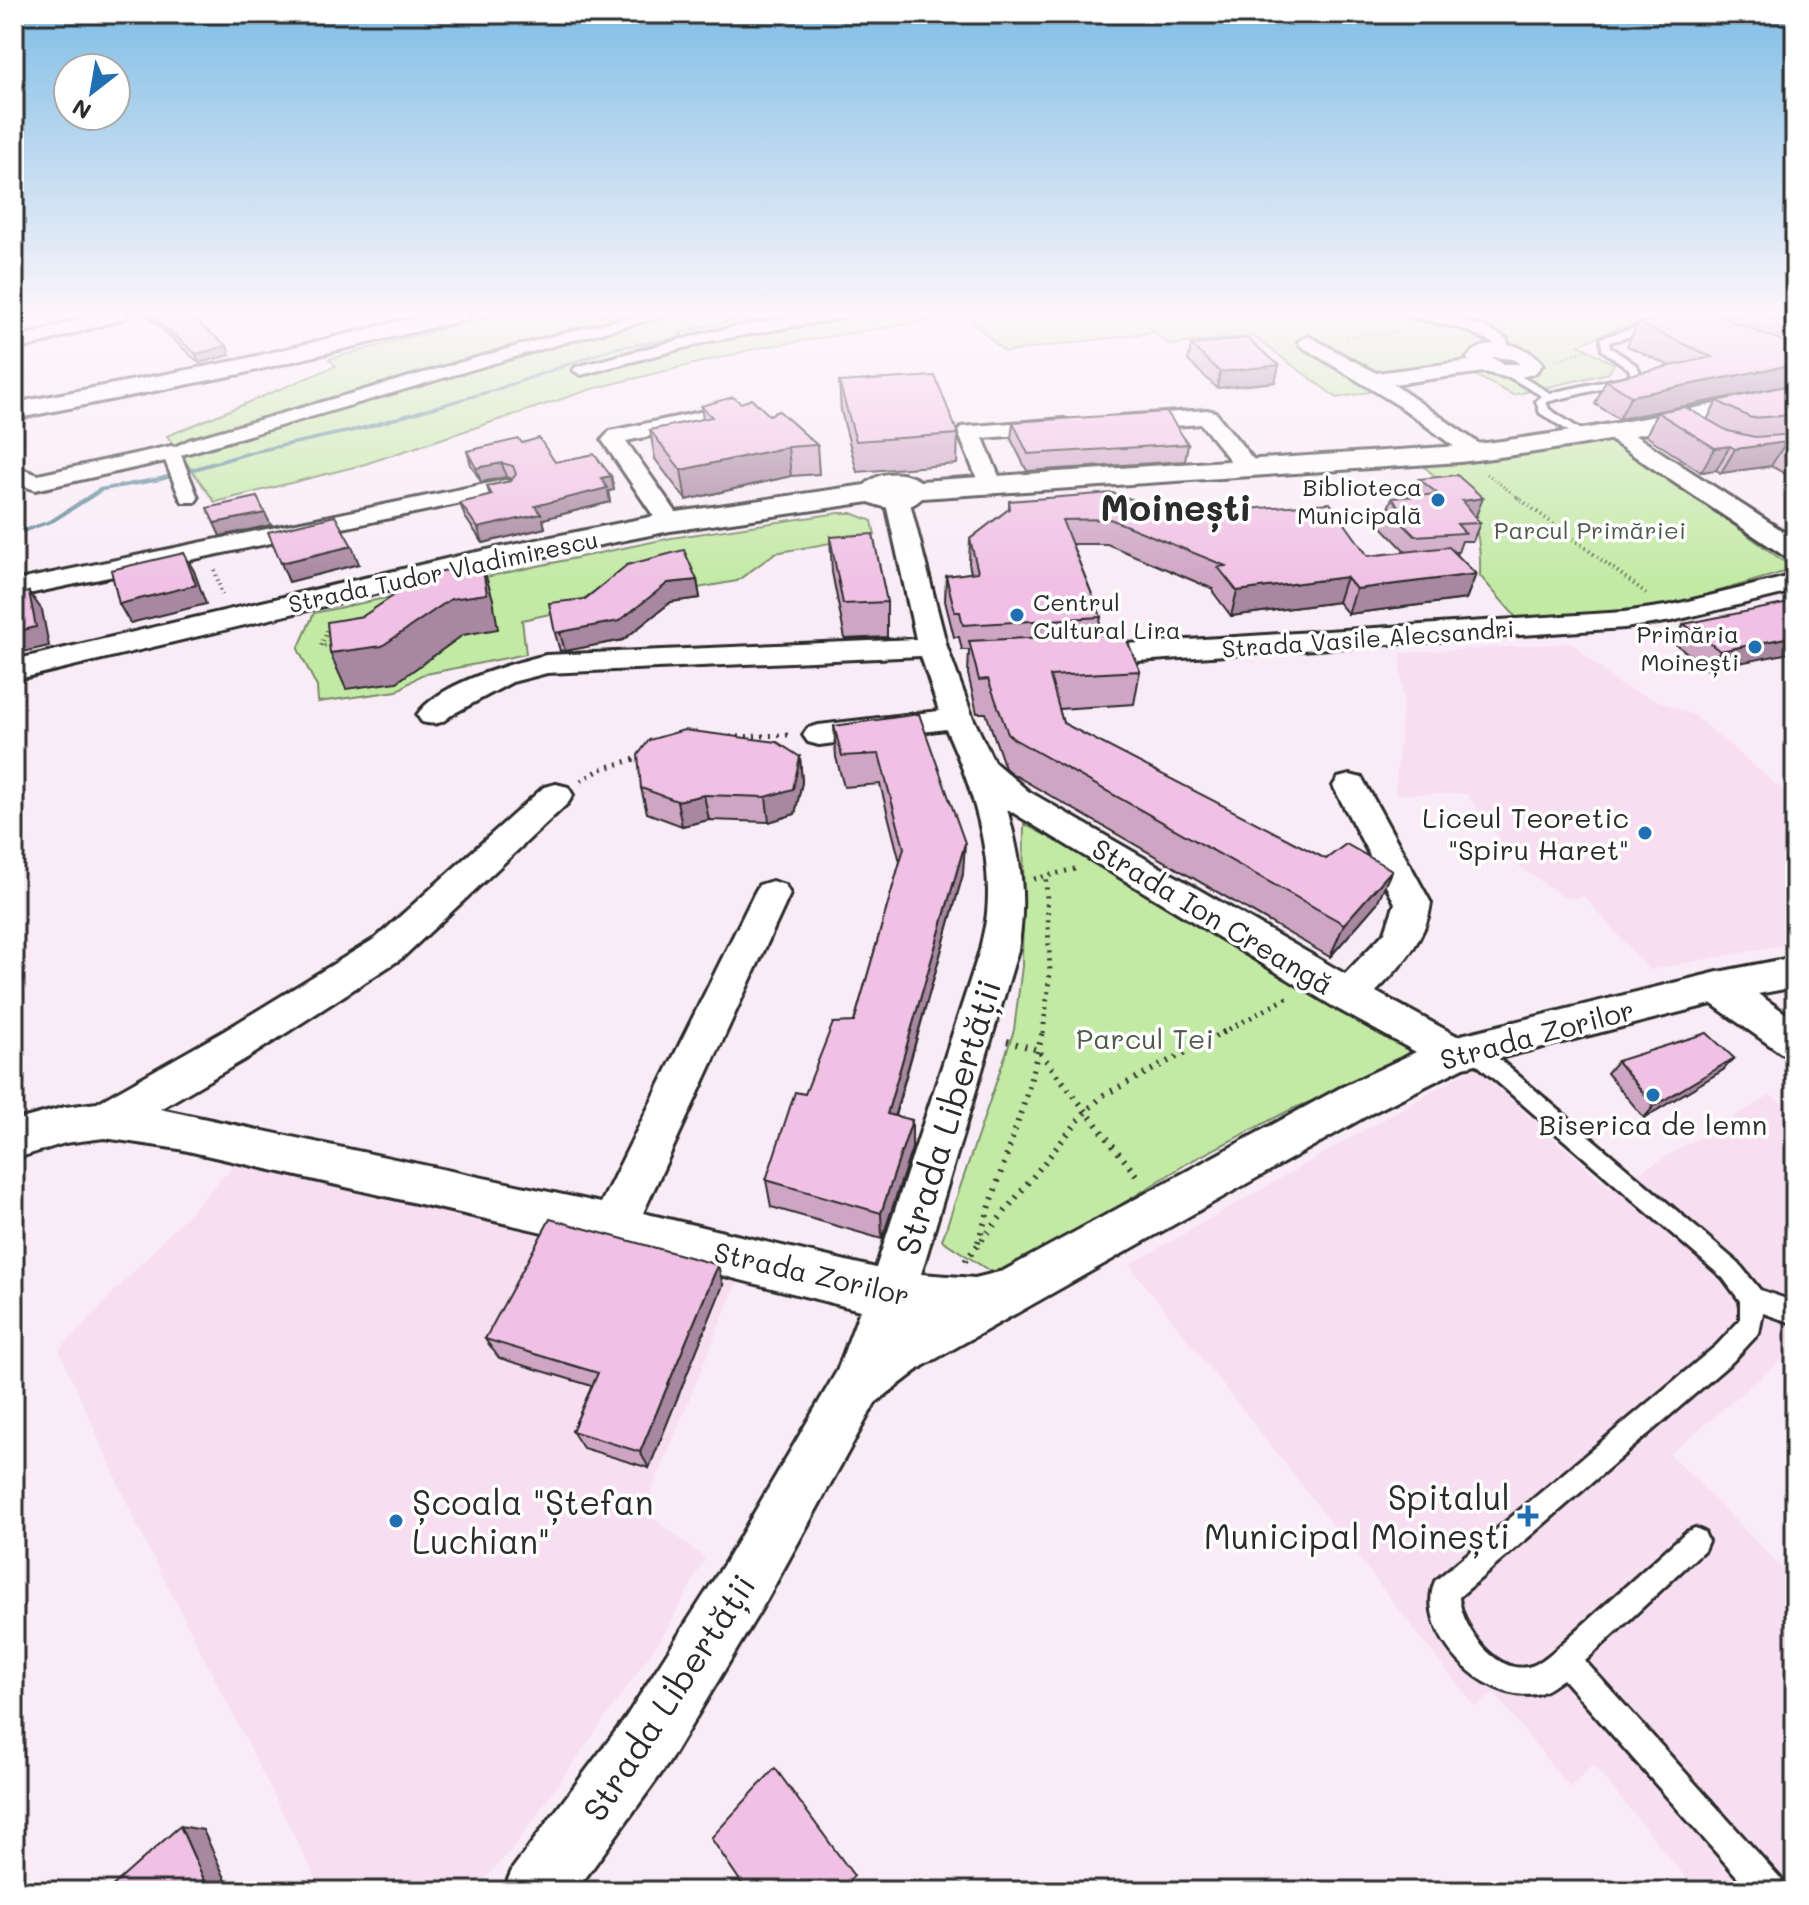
<svg xmlns="http://www.w3.org/2000/svg" width="1809" height="1905" font-family="Mali,sans-serif">
  <style>
    .built { fill: #f7dff1 }
    .green { fill: #c3eaa5; stroke: #778a68; stroke-width: 2 }
    .lines { fill: none; stroke-linecap: round; stroke-linejoin: round }
    .stream { fill: #5f8a98; fill-rule: evenodd }
    .service-casing { stroke: #2b2b2b; stroke-width: 6 }
    .pedestrian-casing { stroke: #2b2b2b; stroke-width: 6 }
    .minor-casing { stroke: #2b2b2b; stroke-width: 6 }
    .tertiary-casing { stroke: #2b2b2b; stroke-width: 6 }
    .primary-casing { stroke: #2b2b2b; stroke-width: 6 }
    .path-far3 { stroke: #2b2b2b; stroke-width: 3; stroke-dasharray: 1 3; stroke-linecap: butt }
    .path-far2 { stroke: #2b2b2b; stroke-width: 4; stroke-dasharray: 1 4; stroke-linecap: butt }
    .path-far1 { stroke: #2b2b2b; stroke-width: 5; stroke-dasharray: 2 6; stroke-linecap: butt }
    .path { stroke: #2b2b2b; stroke-width: 6; stroke-dasharray: 2 7; stroke-linecap: butt }
    .service { fill: #fff; fill-rule: evenodd }
    .pedestrian { fill: #fff; fill-rule: evenodd }
    .minor { fill: #fff; fill-rule: evenodd }
    .tertiary { fill: #fff; fill-rule: evenodd }
    .primary { fill: #fff; fill-rule: evenodd }
    .wall { fill: #cea6c4; stroke: #2b2b2b; stroke-width: 2 }
    .shaded-wall { fill: #a887a0; stroke: #2b2b2b; stroke-width: 2 }
    .building { fill: #f0c1e4; stroke: #2b2b2b; stroke-width: 2 }
    .poi-dot { fill: #1f6fb2; stroke: #fff; stroke-width: 3 }
    .labels { text-anchor: middle; dominant-baseline: central; stroke-width: 7; stroke-linejoin: round; paint-order: stroke }
    .far-poi-label { font-size: 24px; fill: #2b2b2b; stroke: #fff; text-anchor: end }
    .far-park-label { font-size: 24px; fill: #515b4a; stroke: #fff }
    .far-street-label { font-size: 24px; fill: #2b2b2b; stroke: #fff }
    .poi-label { font-size: 28px; fill: #2b2b2b; stroke: #fff; text-anchor: end }
    .street-label { font-size: 28px; fill: #2b2b2b; stroke: #fff }
    .park-label { font-size: 28px; fill: #515b4a; stroke: #fff }
    .near-street-label { font-size: 34px; fill: #2b2b2b; stroke: #fff }
    .near-poi-label { font-size: 34px; fill: #2b2b2b; stroke: #fff; text-anchor: end }
    .far-town-label { font-size: 36px; font-weight: bold; fill: #2b2b2b; stroke: #fff }
  </style>
  <rect width="100%" height="100%" fill="#faecf7"/>
  <filter id="ink" filterUnits="userSpaceOnUse"><feTurbulence type="fractalNoise" baseFrequency=".0125" numOctaves="2"/><feDisplacementMap in="SourceGraphic" scale="16" xChannelSelector="R" yChannelSelector="G"/><feConvolveMatrix kernelMatrix="1 2 1 2 8 2 1 2 1" color-interpolation-filters="sRGB"/></filter>
  <g filter="url(#ink)">
    <g class="built">
      <path d="M1571 643 1621 686 1694 715 1795 800V943L1649 970 1584 897 1564 898 1520 867 1466 794H1395L1403 701 1400 653Z"/>
      <path d="M1474 1067 1611 1189 1771 1095 1795 1114V1349L1670 1454 1795 1581V1891H1697L1593 1765 1569 1788 1494 1693 1475 1707 1129 1265Z"/>
      <path d="M245 1154 740 1275 644 1511 705 1558 666 1632 514 1847 474 1891H322L139 1530 59 1350Z"/>
    </g>
    <g class="green">
      <path d="M498 314H1646L1657 319 1615 329 1579 345 1614 364 1609 373 1513 395 1471 373 1337 398 1253 336 1169 345 1154 332 1005 352 965 315 763 347 592 389 362 465 215 502 167 436 336 366 329 359Z"/>
      <path d="M1612 436 1794 569 1655 610 1520 622 1480 576C1482 510 1465 503 1420 463Z"/>
      <path d="M839 513H852L872 521 875 535 775 553 737 581 698 588 688 567 620 575 564 611 522 620 526 654 421 675 397 691 318 702 317 687 298 649 314 613 671 538Z"/>
      <path d="M1024 824 1142 885 1426 1056 1292 1109 1191 1161 1002 1279 942 1240 1014 1030 1022 966Z"/>
    </g>
    <g class="lines">
      <path class="stream" d="M756 314H766L684 333 679 340 616 349 500 390 363 430 252 454 161 481 103 491 54 522 14 536V532L50 520 99 488 160 477 249 451 360 427 496 388 613 347 677 337 680 331Z"/>
      <defs>
        <g id="service">
          <path d="M1682 314H1691L1686 321 1609 342 1610 347 1636 365 1642 375 1638 380 1546 402 1549 409 1589 435V439H1581L1540 413 1536 401 1542 396 1497 370 1506 368 1550 393 1631 376 1629 369 1602 350 1601 338Z"/>
          <path d="M1472 1040 1479 1042 1739 1264 1760 1290 1795 1302V1324L1763 1313 1759 1333 1733 1361 1459 1597C1461 1627 1498 1680 1534 1665 1541 1662 1549 1655 1555 1650L1686 1532 1695 1528 1704 1532 1708 1541 1704 1550 1585 1661 1782 1880 1787 1891H1750L1563 1679C1555 1684 1546 1692 1536 1694 1485 1703 1414 1633 1435 1581L1717 1345 1740 1320V1301L1723 1278 1465 1054 1462 1048 1465 1042Z"/>
        </g>
        <g id="pedestrian">
          <path d="M644 314H671L569 341 181 455 198 498 195 502H183L180 498 162 453 189 440 560 334Z"/>
          <path d="M805 314H848L841 318 710 341 581 375 573 370 576 367 710 332Z"/>
          <path d="M1401 314C1440 314 1473 318 1507 339L1509 350 1502 354 1497 353 1495 344 1464 329Z"/>
        </g>
        <g id="minor">
          <path d="M97 314H128L126 318 14 351V339Z"/>
          <path d="M1308 336 1376 373 1469 361 1467 358C1485 335 1526 342 1543 364L1535 373 1521 377H1505L1484 372 1393 384 1484 447 1488 452 1484 457H1468L1401 407 1301 346 1298 342ZM1491 357 1513 359 1520 364H1503Z"/>
          <path d="M1207 410 1215 412 1257 464 1261 469 1257 474H1241L1201 424 1121 430 1110 423 1121 416Z"/>
          <path d="M700 412 708 414 711 419 708 424 626 441 683 522 679 527H661L602 440 610 431Z"/>
          <path d="M1063 419 1071 421 1074 426 1071 431 983 438 1003 486 1000 491H982L958 432 961 427Z"/>
          <path d="M1614 425 1622 427 1795 539V559L1786 557 1606 437 1603 432 1606 427Z"/>
          <path d="M171 446 179 448 183 453 179 458 35 490 14 482V466L38 475Z"/>
          <path d="M505 480 514 482 517 487 514 492 14 597V581Z"/>
          <path d="M897 492 906 494 909 499 947 647 973 718 994 762 1028 791 1345 974 1385 932 1395 903 1333 786 1338 778 1350 775 1362 778 1431 903C1426 940 1401 966 1376 992L1457 1036 1718 972 1795 957V987L1758 994 1795 1020V1057L1781 1053 1712 1004 1464 1067 1370 1114 923 1366 875 1403 766 1601 668 1764 576 1891H503L513 1868 624 1720 726 1561 837 1371 860 1310 613 1248 179 1149 104 1138 65 1143 14 1159V1121L65 1107 97 1103 224 1031 376 938 544 787 556 784 568 787 573 795 568 803 402 958 252 1055 160 1109 601 1203 754 894 759 885 772 881 785 885 790 894 643 1213 876 1268 980 950C982 938 986 925 987 913 993 852 971 783 946 729L819 745 808 742 803 735 808 728 819 725 939 711 921 656 547 673 512 682 451 715C442 724 435 725 422 722L417 715C439 683 510 664 546 655L916 639 885 499 888 494ZM1007 809 1334 1007 1416 1052 1340 1088 1003 1271 975 1278 921 1274 1018 950C1027 897 1021 860 1007 809Z"/>
          <path d="M1795 575V591L1672 621 1624 628 1079 665 1069 662 1064 656 1069 650 1079 647 1624 612 1672 605Z"/>
        </g>
        <path id="tertiary" d="M1795 386V402C1684 427 1573 449 1460 462L922 498C907 513 886 509 869 502L670 531 467 572 14 680V660L467 554 670 513 865 485C879 471 903 470 920 481L1460 446C1573 433 1684 412 1795 386Z"/>
        <path id="primary" d="M430 314H470L467 319 240 374 14 419V403L240 360Z"/>
      </defs>
      <use href="#service" class="service-casing"/>
      <use href="#pedestrian" class="pedestrian-casing"/>
      <use href="#minor" class="minor-casing"/>
      <use href="#tertiary" class="tertiary-casing"/>
      <use href="#primary" class="primary-casing"/>
      <g class="path-far3">
        <path d="M1346 337 1399 332"/>
        <path d="M1556 360 1588 350"/>
        <path d="M1487 474 1520 499"/>
      </g>
      <g class="path-far2">
        <path d="M1517 497 1646 593"/>
        <path d="M215 570 222 595"/>
        <path d="M329 626 321 646 333 645"/>
      </g>
      <g class="path-far1">
        <path d="M730 737 788 735"/>
        <path d="M581 781 601 769 642 757"/>
        <path d="M1034 879 1075 869"/>
        <path d="M1043 1033 1050 973 1046 876"/>
        <path d="M1222 1033 1289 997"/>
      </g>
      <g class="path">
        <path d="M1007 1041 1038 1050 1140 1180"/>
        <path d="M978 1242 1027 1094 1043 1031"/>
        <path d="M965 1261 1086 1111 1104 1095 1226 1031"/>
      </g>
      <use href="#service" class="service"/>
      <use href="#pedestrian" class="pedestrian"/>
      <use href="#minor" class="minor"/>
      <use href="#tertiary" class="tertiary"/>
      <use href="#primary" class="primary"/>
    </g>
    <g class="wall">
      <path d="M145 314H187L227 346 230 355 199 363Z"/>
      <path d="M1683 314H1795V384L1619 419 1595 404 1606 380 1670 366 1627 346 1638 323Z"/>
      <path d="M1191 345 1279 365 1275 382 1217 388 1188 361Z"/>
      <path d="M839 382 958 434 957 464 857 472 841 411Z"/>
      <path d="M1795 384V479L1771 466 1721 473 1716 470 1701 472 1646 436 1657 412 1707 420 1717 401Z"/>
      <path d="M741 403 769 415 817 445 819 474 791 476 686 500 655 459 650 430 703 419 701 406Z"/>
      <path d="M1013 422 1188 444 1185 461 1027 471 1011 439Z"/>
      <path d="M522 443 555 462 611 476 614 490 608 491 610 502 543 519 545 528 483 543 465 517 460 503 490 496 487 486 511 481 512 479 506 477 481 482 471 465 467 451Z"/>
      <path d="M1419 479 1476 516H1474L1480 523 1473 541H1462L1458 552H1454L1476 574 1466 599 1348 614 1338 602 1231 616 1213 592V589L1107 544H1072L1101 617 1098 634 1140 671 1134 704 1059 709 1063 723 1377 903 1330 957 1011 773 1005 768 986 713H977L968 674 969 650H962L959 637H954L945 601 946 576 971 573 969 563 970 539 1009 509V501L1178 514 1368 556 1406 552 1381 526 1392 498 1413 496Z"/>
      <path d="M830 537 887 602V637L845 639 832 572Z"/>
      <path d="M697 580 700 598 671 602 623 640 560 651 555 633 585 599Z"/>
      <path d="M1795 607 1708 669 1673 642 1684 624Z"/>
      <path d="M919 714 963 874 895 1116 912 1120V1148L882 1239 771 1207 766 1180 805 1094 854 1022 900 862 880 784 844 787 836 757 834 726Z"/>
      <path d="M800 757 802 782 795 814 769 822 709 820 682 826 647 813 641 788Z"/>
      <path d="M1617 1061 1723 1070 1644 1118 1607 1073Z"/>
      <path d="M723 1285 649 1468 583 1448 572 1431 592 1386 499 1358 485 1339Z"/>
    </g>
    <g class="shaded-wall">
      <path d="M227 346 230 355 199 363 196 354Z"/>
      <path d="M1795 364V384L1619 419 1631 396Z"/>
      <path d="M1279 365 1275 382 1217 388 1220 372Z"/>
      <path d="M1786 442 1771 466 1721 473 1735 449Z"/>
      <path d="M1730 446 1716 470 1701 472 1715 448Z"/>
      <path d="M788 447 791 476 686 500 681 470Z"/>
      <path d="M502 463 506 477 481 482 476 468Z"/>
      <path d="M611 476 614 490 608 491 610 502 543 519 545 528 483 543 478 528 601 478Z"/>
      <path d="M1483 498 1476 516 1455 518 1462 501Z"/>
      <path d="M265 513 271 525 220 536 214 523Z"/>
      <path d="M352 546 359 564 289 582 281 563Z"/>
      <path d="M184 553 194 571 206 604 130 623 119 604Z"/>
      <path d="M482 564 493 599 498 629 463 635 397 682 346 689 330 653Z"/>
      <path d="M1476 574 1466 599 1348 614 1356 589Z"/>
      <path d="M1346 577 1338 602 1231 616 1237 591Z"/>
      <path d="M697 580 700 598 671 602 623 640 565 651 560 633 668 583Z"/>
      <path d="M29 592 42 610 49 646 14 654V632Z"/>
      <path d="M1795 636V652L1708 669 1720 651Z"/>
      <path d="M800 757 802 782 795 814 769 822 766 797Z"/>
      <path d="M704 795 709 820 682 826 677 801Z"/>
      <path d="M965 843 963 874 887 1142V1114Z"/>
      <path d="M1392 870 1377 903 1330 957 1344 924Z"/>
      <path d="M1734 1058 1723 1070 1644 1118 1654 1106Z"/>
      <path d="M912 1120V1148L882 1239 881 1213Z"/>
      <path d="M718 1265 723 1285 649 1468 640 1452Z"/>
      <path d="M180 1826 203 1830 231 1891H209Z"/>
    </g>
    <g class="building">
      <path d="M149 314H187L227 346 196 354Z"/>
      <path d="M1683 314H1713L1795 346V364L1631 396 1606 380 1712 357 1638 323Z"/>
      <path d="M1763 314H1795V327Z"/>
      <path d="M1247 338 1279 365 1220 372 1191 345Z"/>
      <path d="M935 376 958 434 856 441 839 382Z"/>
      <path d="M1795 384V415L1751 418 1717 401Z"/>
      <path d="M733 397 741 403 752 399 769 415 779 411 817 445 788 447 681 470 650 430 712 417 701 406Z"/>
      <path d="M1685 407 1728 431 1755 437 1795 434V446L1786 442 1735 449 1730 446 1715 448 1657 412Z"/>
      <path d="M1167 412 1188 444 1028 454 1013 422Z"/>
      <path d="M539 438 555 462 594 454 611 476 601 478 607 488 535 506 541 514 478 528 460 503 492 495 487 486 511 481 516 474 513 466 502 463 476 468 467 451 519 439 522 443Z"/>
      <path d="M1457 475 1483 498 1462 501 1480 523 1457 524 1465 533 1415 536 1387 508 1399 507 1392 498 1438 494 1419 479Z"/>
      <path d="M1112 493 1178 514 1330 503 1368 556 1449 547 1476 574 1356 589 1346 577 1237 591 1218 567 1226 566 1110 519 1062 520 1101 617 963 625 960 612H955L946 576 978 572 970 539 1010 508 1009 501Z"/>
      <path d="M257 497 265 513 214 523 207 508Z"/>
      <path d="M335 516 352 546 281 563 268 532Z"/>
      <path d="M873 534 887 602 843 604 830 537Z"/>
      <path d="M684 550 697 580 668 583 619 621 555 633 549 603 585 599 627 565Z"/>
      <path d="M184 553 196 585 119 604 111 570Z"/>
      <path d="M482 564 487 594 451 599 382 646 330 653 327 622 363 616 426 574Z"/>
      <path d="M29 592 36 627 14 632V595Z"/>
      <path d="M1789 603 1795 607V636L1720 651 1684 624Z"/>
      <path d="M1124 633 1140 671 1050 676 1063 723 1326 859 1346 844 1392 870 1344 924 1014 739 1008 734 988 679 979 680 969 641Z"/>
      <path d="M919 714 965 843 887 1114 912 1120 881 1213 766 1180 795 1092 805 1094 833 1023 854 1022 904 848 879 754 842 756 834 726Z"/>
      <path d="M684 730 777 742 800 757 793 789 766 797 704 795 677 801 641 788 638 755 649 740Z"/>
      <path d="M1707 1033 1734 1058 1654 1106 1617 1061Z"/>
      <path d="M550 1219 718 1265 640 1452 572 1431 598 1373 485 1339Z"/>
      <path d="M775 1768 854 1876 841 1891H747L711 1838Z"/>
      <path d="M180 1826 209 1891H107Z"/>
    </g>
  </g>
  <linearGradient id="sky" x2="0" y2="1"><stop stop-color="#7fbde5"/><stop offset="0.54" stop-color="#fdf6fb"/><stop offset="1" stop-color="#fdf6fb" stop-opacity="0"/></linearGradient>
  <rect width="1809" height="581" fill="url(#sky)"/>
  <g class="poi-dot">
    <circle cx="1438" cy="500" r="8"/>
    <circle cx="1017" cy="615" r="8"/>
    <circle cx="1755" cy="647" r="8"/>
    <circle cx="1645" cy="833" r="8"/>
    <circle cx="1653" cy="1095" r="8"/>
    <path d="M1524 1504h8v8h8v8h-8v8h-8v-8h-8v-8h8z"/>
    <circle cx="396" cy="1521" r="8"/>
  </g>
  <g class="labels">
    <g class="far-poi-label">
      <text x="1422" y="486">Biblioteca<tspan x="1422" dy="28">Municipală</tspan></text>
      <text x="1033" y="601" text-anchor="start">Centrul<tspan x="1033" dy="28">Cultural Lira</tspan></text>
      <text x="1739" y="633">Primăria<tspan x="1739" dy="28">Moinești</tspan></text>
    </g>
    <g class="far-park-label">
      <text x="1590" y="529">Parcul Primăriei</text>
    </g>
    <g class="far-street-label">
      <text transform="translate(443 571) rotate(-12)">Strada Tudor Vladimirescu</text>
      <text transform="translate(1368 638) rotate(-4)">Strada Vasile Alecsandri</text>
    </g>
    <g class="poi-label">
      <text x="1629" y="817">Liceul Teoretic<tspan x="1629" dy="32">"Spiru Haret"</tspan></text>
      <text x="1653" y="1124" text-anchor="middle">Biserica de lemn</text>
    </g>
    <g class="street-label">
      <text transform="translate(1213 916) rotate(31)">Strada Ion Creangă</text>
      <text transform="translate(1537 1034) rotate(-15)">Strada Zorilor</text>
      <text transform="translate(812 1273) rotate(13)">Strada Zorilor</text>
    </g>
    <g class="park-label">
      <text x="1145" y="1038">Parcul Tei</text>
    </g>
    <g class="near-street-label">
      <text transform="translate(947 1117) rotate(-73)">Strada Libertății</text>
      <text transform="translate(668 1697) rotate(-57)">Strada Libertății</text>
    </g>
    <g class="near-poi-label">
      <text x="1510" y="1496">Spitalul<tspan x="1510" dy="39">Municipal Moinești</tspan></text>
      <text x="412" y="1501" text-anchor="start">Școala "Ștefan<tspan x="412" dy="39">Luchian"</tspan></text>
    </g>
    <g class="far-town-label">
      <text x="1176" y="506">Moinești</text>
    </g>
  </g>
  <rect width="1809" height="1905" fill="none" stroke="#fff" stroke-width="48"/>
  <rect x="24" y="24" width="1761" height="1857" fill="none" stroke="#2b2b2b" stroke-width="3" filter="url(#ink)"/>
  <g transform="translate(92 92) rotate(211)"><circle r="38" fill="#ffffff" stroke="#aaaaaa" stroke-width="2"/>
  <path d="M0-6L14 30L0 20L-14 30Z" fill="#1f6fb2"/>
  <text y="-12" font-size="22" font-weight="bold" text-anchor="middle" fill="#2b2b2b">N</text>
  </g>
</svg>
